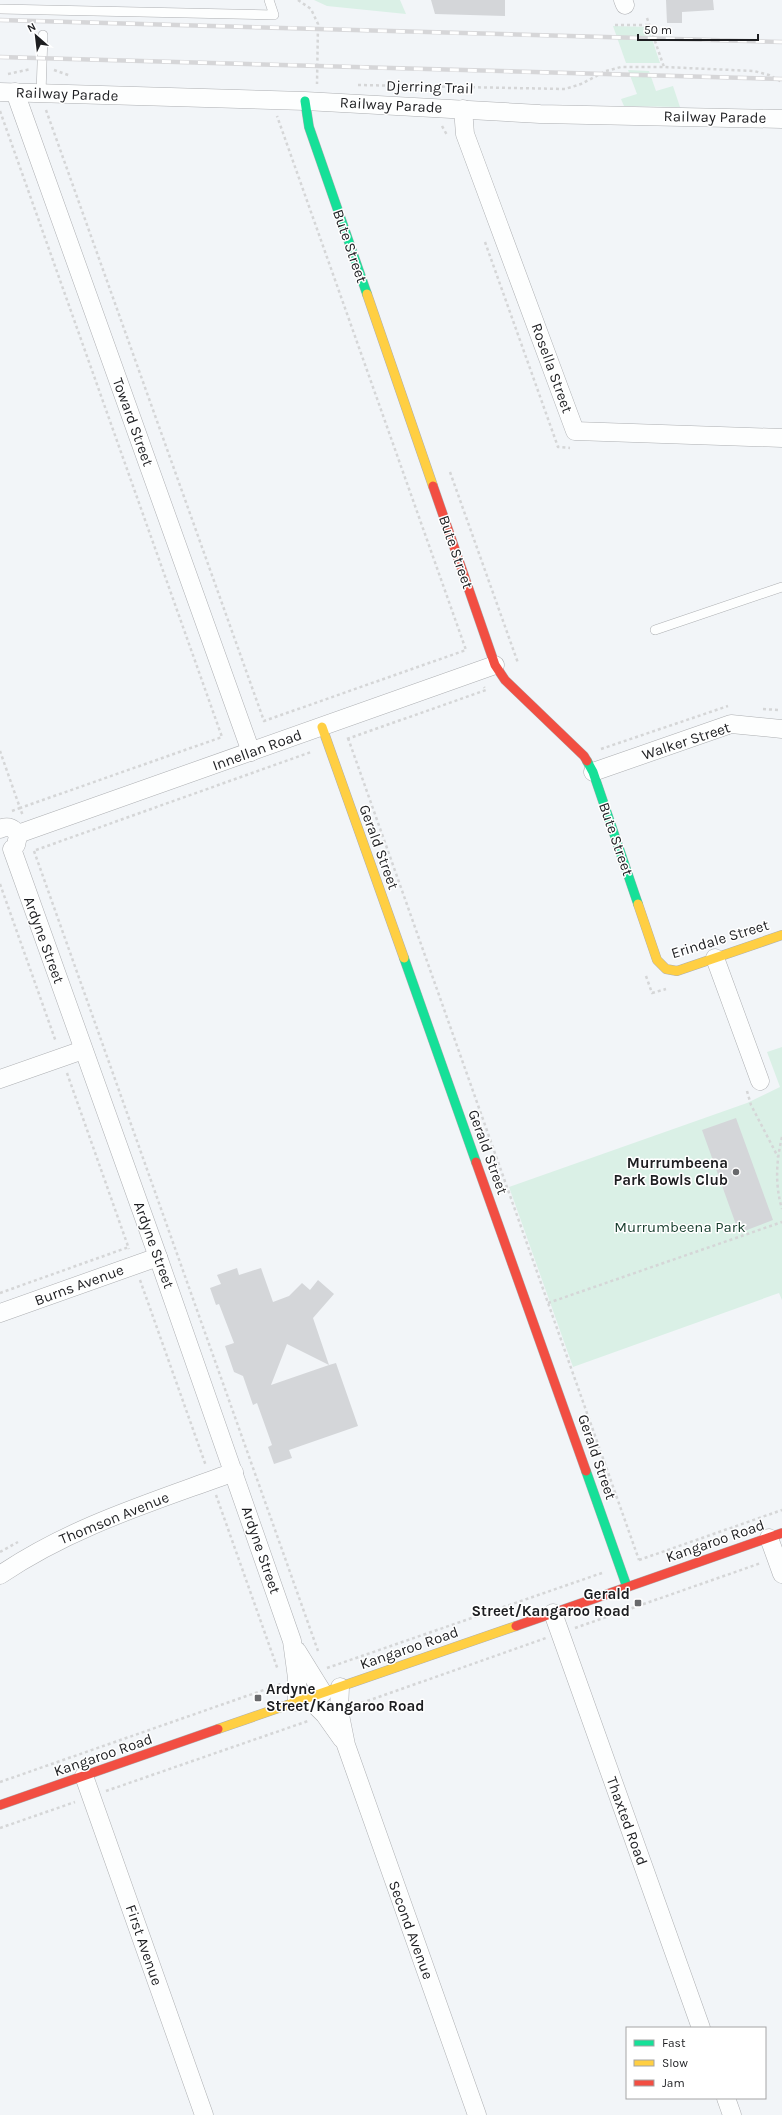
<svg xmlns="http://www.w3.org/2000/svg" width="782" height="2115" font-family="Karla,sans-serif">
  <style>
    .green { fill: #daf0e6 }
    .building { fill: #d4d6d9; fill-rule: evenodd }
    .lines { fill: none; stroke-linecap: round; stroke-linejoin: round }
    .lane-casing { stroke: #adafb2; stroke-width: 10 }
    .street-casing { stroke: #adafb2; stroke-width: 19 }
    .fast-casing { stroke: #adafb2; stroke-width: 10 }
    .slow-casing { stroke: #adafb2; stroke-width: 10 }
    .jam-casing { stroke: #adafb2; stroke-width: 10 }
    .path { stroke: #d5d6d7; stroke-width: 2.5; stroke-dasharray: 3 3; stroke-linecap: butt }
    .lane { stroke: #fdfefe; stroke-width: 9 }
    .street { stroke: #fdfefe; stroke-width: 18 }
    .fast { stroke: #16e098; stroke-width: 9 }
    .slow { stroke: #ffcf43; stroke-width: 9 }
    .jam { stroke: #f24e42; stroke-width: 9 }
    .rail-casing { stroke: #d6d6d8; stroke-width: 4.5 }
    .rail { stroke: #fff; stroke-width: 3; stroke-dasharray: 9; stroke-linecap: butt }
    .poi-dot { fill: #68696c; stroke: #fff; stroke-width: 1.5 }
    .labels { text-anchor: middle; dominant-baseline: central; stroke-width: 3; stroke-linejoin: round; paint-order: stroke }
    .street-label { font-size: 15px; fill: #1d1e21; stroke: #fff }
    .poi-label { font-size: 15px; font-weight: bold; fill: #1d1e21; stroke: #fff; text-anchor: end }
    .park-label { font-size: 15px; fill: #143b2a; stroke: #fff }
  </style>
  <rect width="100%" height="100%" fill="#f2f5f8"/>
  <g class="green">
    <path d="M314 0H400L406 14 327 6Z"/>
    <path d="M613 26 648 27 660 63H626Z"/>
    <path d="M628 70 649 71 656 91 673 86 680 107 624 106 621 99 637 94Z"/>
    <path d="M782 1047V1300L779 1293 573 1367 509 1187 747 1103 780 1087 767 1052Z"/>
  </g>
  <g class="building">
    <path d="M431 0H505V16L435 14Z"/>
    <path d="M666 0H713L714 10 682 12V23H667Z"/>
    <path d="M736 1118 773 1220 739 1233 702 1130Z"/>
    <path d="M237 1268 239 1275 261 1268 273 1302 289 1296 302 1283 310 1290 318 1280 334 1294 313 1318 329 1365 336 1363 358 1426 289 1450 292 1458 274 1464 268 1447 272 1445 257 1403 253 1405 243 1376 234 1372 225 1346 234 1343 219 1304 216 1305 210 1288 221 1284 217 1275ZM287 1344 329 1365 271 1385Z"/>
  </g>
  <g class="lines">
    <defs>
      <g id="lane">
        <path d="M0 9 274 15 269 0"/>
        <path d="M41 93 43 35"/>
        <path d="M655 630 782 587"/>
      </g>
      <g id="street">
        <path d="M623 0 625 5"/>
        <path d="M0 92 305 101 540 114 782 119"/>
        <path d="M15 92 251 752"/>
        <path d="M463 109 465 134 575 431 782 438"/>
        <path d="M593 772 731 724 782 729"/>
        <path d="M0 829C8 825 15 828 18 836L16 845"/>
        <path d="M18 834 495 665"/>
        <path d="M12 849 158 1257 292 1641 297 1678V1702"/>
        <path d="M715 958 760 1081"/>
        <path d="M0 1079 83 1050"/>
        <path d="M0 1313 158 1257"/>
        <path d="M769 1538 782 1574"/>
        <path d="M0 1575C72 1526 153 1502 234 1472"/>
        <path d="M553 1613 701 2028"/>
        <path d="M297 1651 323 1693"/>
        <path d="M340 1687 339 1710 346 1745 477 2115"/>
        <path d="M308 1698 325 1715 342 1739"/>
        <path d="M84 1776 204 2115"/>
        <path d="M726 2098 732 2115"/>
      </g>
      <g id="fast">
        <path d="M305 101 309 127 367 294"/>
        <path d="M587 761 593 772 638 904"/>
        <path d="M404 958 476 1162"/>
        <path d="M586 1471 627 1587"/>
      </g>
      <g id="slow">
        <path d="M367 294 433 486"/>
        <path d="M322 727 404 958"/>
        <path d="M638 904 657 960 666 969 677 971 782 935"/>
        <path d="M218 1729 516 1626"/>
      </g>
      <g id="jam">
        <path d="M433 486 495 665 505 680 584 756 587 761"/>
        <path d="M476 1162 586 1471"/>
        <path d="M516 1626 782 1533"/>
        <path d="M0 1805 218 1729"/>
      </g>
    </defs>
    <use href="#lane" class="lane-casing"/>
    <use href="#street" class="street-casing"/>
    <use href="#fast" class="fast-casing"/>
    <use href="#slow" class="slow-casing"/>
    <use href="#jam" class="jam-casing"/>
    <g class="path">
      <path d="M298 0 311 9 318 24 317 84"/>
      <path d="M647 18 664 67"/>
      <path d="M615 25H649"/>
      <path d="M54 70 71 76"/>
      <path d="M8 74 31 69"/>
      <path d="M358 85 565 89 581 84 606 71 621 67H664L754 71 769 75 782 82"/>
      <path d="M46 110 264 721 466 650 277 116"/>
      <path d="M0 111 222 737 20 808 0 751"/>
      <path d="M442 126 447 135"/>
      <path d="M485 242 558 447 570 448"/>
      <path d="M450 472 518 663"/>
      <path d="M763 709 778 710"/>
      <path d="M348 738 639 1560"/>
      <path d="M347 739 486 690 484 687"/>
      <path d="M601 749 728 706"/>
      <path d="M12 811 20 808 23 816"/>
      <path d="M36 850 311 752"/>
      <path d="M34 851 318 1651"/>
      <path d="M0 884 56 1042"/>
      <path d="M646 976 652 993 666 989"/>
      <path d="M67 1073 129 1249"/>
      <path d="M747 1091 751 1105 778 1157"/>
      <path d="M782 1137C776 1162 775 1185 782 1209"/>
      <path d="M140 1280 206 1466"/>
      <path d="M0 1293 129 1247"/>
      <path d="M548 1303 782 1222"/>
      <path d="M216 1495 278 1670"/>
      <path d="M0 1552 18 1542"/>
      <path d="M639 1560 782 1510"/>
      <path d="M575 1628 761 1563"/>
      <path d="M327 1668 602 1573"/>
      <path d="M356 1705 546 1638"/>
      <path d="M0 1782 281 1684"/>
      <path d="M106 1791 308 1721"/>
      <path d="M0 1828 75 1802"/>
    </g>
    <use href="#lane" class="lane"/>
    <use href="#street" class="street"/>
    <use href="#fast" class="fast"/>
    <use href="#slow" class="slow"/>
    <use href="#jam" class="jam"/>
    <defs>
      <g id="rail">
        <path d="M0 20 782 42"/>
        <path d="M0 57 782 79"/>
      </g>
    </defs>
    <use href="#rail" class="rail-casing"/>
    <use href="#rail" class="rail"/>
  </g>
  <g class="poi-dot">
    <circle cx="736" cy="1172" r="4"/>
    <rect x="634" y="1599" width="8" height="8" rx="2"/>
    <rect x="254" y="1694" width="8" height="8" rx="2"/>
  </g>
  <g class="labels">
    <g class="street-label">
      <text transform="translate(430 87) rotate(2)">Djerring Trail</text>
      <text transform="translate(67 94) rotate(2)">Railway Parade</text>
      <text transform="translate(391 105) rotate(3)">Railway Parade</text>
      <text transform="translate(715 117) rotate(1)">Railway Parade</text>
      <text transform="translate(350 246) rotate(71)">Bute Street</text>
      <text transform="translate(552 368) rotate(70)">Rosella Street</text>
      <text transform="translate(133 422) rotate(70)">Toward Street</text>
      <text transform="translate(456 552) rotate(71)">Bute Street</text>
      <text transform="translate(686 741) rotate(-18)">Walker Street</text>
      <text transform="translate(257 750) rotate(-20)">Innellan Road</text>
      <text transform="translate(616 839) rotate(71)">Bute Street</text>
      <text transform="translate(379 847) rotate(70)">Gerald Street</text>
      <text transform="translate(720 939) rotate(-17)">Erindale Street</text>
      <text transform="translate(44 940) rotate(70)">Ardyne Street</text>
      <text transform="translate(488 1152) rotate(70)">Gerald Street</text>
      <text transform="translate(154 1245) rotate(70)">Ardyne Street</text>
      <text transform="translate(79 1285) rotate(-20)">Burns Avenue</text>
      <text transform="translate(597 1457) rotate(71)">Gerald Street</text>
      <text transform="translate(114 1518) rotate(-22)">Thomson Avenue</text>
      <text transform="translate(715 1541) rotate(-19)">Kangaroo Road</text>
      <text transform="translate(261 1550) rotate(71)">Ardyne Street</text>
      <text transform="translate(409 1648) rotate(-19)">Kangaroo Road</text>
      <text transform="translate(103 1755) rotate(-19)">Kangaroo Road</text>
      <text transform="translate(627 1821) rotate(70)">Thaxted Road</text>
      <text transform="translate(411 1930) rotate(70)">Second Avenue</text>
      <text transform="translate(144 1945) rotate(71)">First Avenue</text>
    </g>
    <g class="poi-label">
      <text x="728" y="1163">Murrumbeena<tspan x="728" dy="17">Park Bowls Club</tspan></text>
      <text x="630" y="1594">Gerald<tspan x="630" dy="17">Street/Kangaroo Road</tspan></text>
      <text x="266" y="1689" text-anchor="start">Ardyne<tspan x="266" dy="17">Street/Kangaroo Road</tspan></text>
    </g>
    <g class="park-label">
      <text x="680" y="1227">Murrumbeena Park</text>
    </g>
  </g>
  <rect x="626" y="2027" width="140" height="72" fill="#ffffff" stroke="#a5a5a6"/>
  <rect x="634" y="2040" width="20" height="6" fill="#16e098" stroke="#a5a5a6"/>
  <text x="662" y="2047" font-size="12" fill="#1d1e21">Fast</text>
  <rect x="634" y="2060" width="20" height="6" fill="#ffcf43" stroke="#a5a5a6"/>
  <text x="662" y="2067" font-size="12" fill="#1d1e21">Slow</text>
  <rect x="634" y="2080" width="20" height="6" fill="#f24e42" stroke="#a5a5a6"/>
  <text x="662" y="2087" font-size="12" fill="#1d1e21">Jam</text>
  <g transform="translate(36 36) rotate(332)" stroke="#ffffff" stroke-width="3" paint-order="stroke">
  <path d="M0-3L7 15L0 10L-7 15Z" fill="#1d1e21"/>
  <text y="-6" font-size="11" font-weight="bold" text-anchor="middle" fill="#1d1e21">N</text>
  </g>
  <path d="M638 34v6h120v-6" fill="none" stroke="#1d1e21" stroke-width="2"/>
  <text x="644" y="34" font-size="12" fill="#1d1e21" stroke="#ffffff" stroke-width="3" paint-order="stroke">50 m</text>
</svg>
